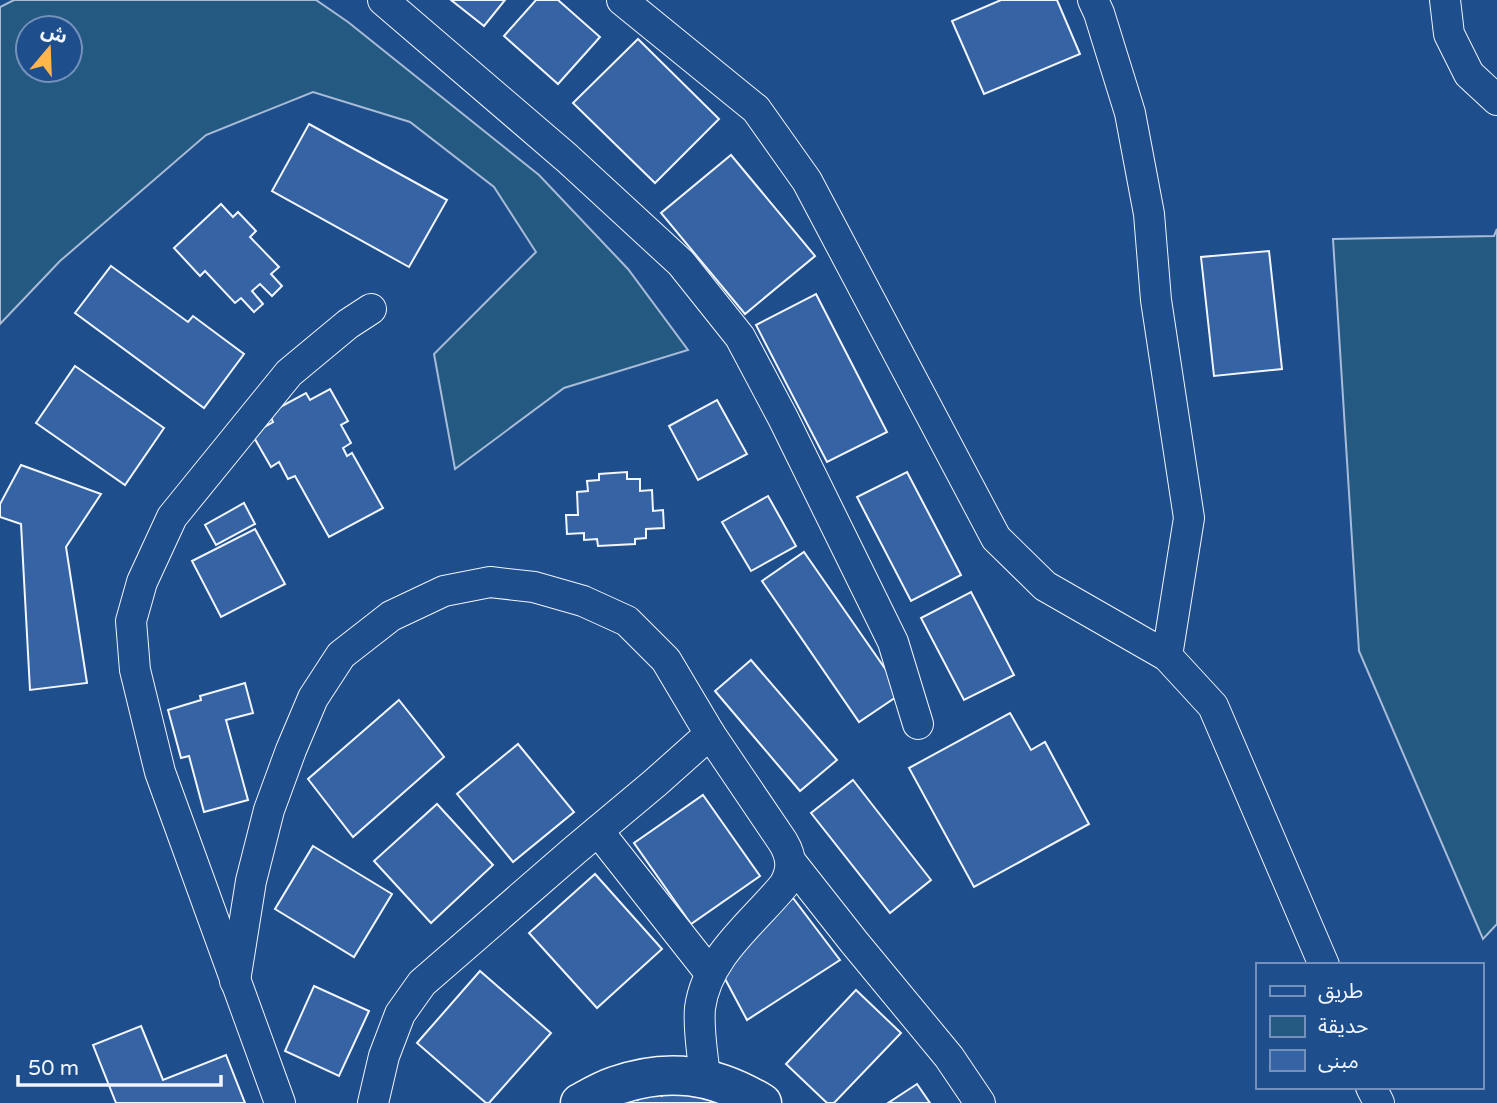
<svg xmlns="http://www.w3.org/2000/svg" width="1497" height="1103" font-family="'Varela Round','Noto Sans Arabic',sans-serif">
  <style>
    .green { fill: #245a82; stroke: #a8bbd7; stroke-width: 2; fill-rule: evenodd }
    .building { fill: #3563a3; stroke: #f2f6ff; stroke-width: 2 }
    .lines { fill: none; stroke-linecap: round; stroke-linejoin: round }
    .minor-casing { stroke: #f2f6ff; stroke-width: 32 }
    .major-casing { stroke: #f2f6ff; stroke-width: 41 }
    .minor { stroke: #1f4e8c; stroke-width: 30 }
    .major { stroke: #1f4e8c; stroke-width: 38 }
  </style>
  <rect width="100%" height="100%" fill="#1f4e8c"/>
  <g class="green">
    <path d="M14 0H316L348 22 539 175 628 269 688 350 564 388 455 469 434 354 536 252 494 187 410 122 313 92 206 135 60 261 0 324V7ZM28 28H70V70H28Z"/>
    <path d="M1497 229V924L1483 939 1359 651 1333 239 1494 236Z"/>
  </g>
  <g class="building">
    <path d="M451 0H505L484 26Z"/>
    <path d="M536 0H558L600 37 558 84 504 36Z"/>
    <path d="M1001 0H1057L1080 54 984 94 952 21Z"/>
    <path d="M638 39 719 119 655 183 573 103Z"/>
    <path d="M309 124 447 200 409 267 272 191Z"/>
    <path d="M731 155 815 256 745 314 661 213Z"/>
    <path d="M221 204 233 217 238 212 256 231 250 237 279 267 271 274 282 286 272 296 260 284 252 291 263 304 254 312 241 298 235 303 205 271 200 276 174 248Z"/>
    <path d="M1269 251 1282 369 1214 376 1201 257Z"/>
    <path d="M111 266 188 322 193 316 244 354 204 408 75 313Z"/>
    <path d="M816 294 887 432 827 462 756 325Z"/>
    <path d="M75 366 164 428 125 485 36 423Z"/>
    <path d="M330 389 348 421 341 425 351 443 343 448 347 456 352 453 383 508 329 537 295 476 288 479 279 462 271 467 252 434 273 422 269 413 306 393 310 400Z"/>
    <path d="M717 400 747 454 698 480 669 426Z"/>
    <path d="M21 465 101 494 66 547 87 683 30 690 21 524 0 517V504Z"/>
    <path d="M627 472V479H640V491L652 490 653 511 663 510 664 528 646 529V538L635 539V544L598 546 597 539 584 540V533L567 534 566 515H578L577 492 588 491 587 481 599 480V474Z"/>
    <path d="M907 472 961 575 911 601 857 497Z"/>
    <path d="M768 496 796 546 751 571 722 522Z"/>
    <path d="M244 503 255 524 216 545 205 525Z"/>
    <path d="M255 529 285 584 221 617 192 561Z"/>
    <path d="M804 552 902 693 859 722 762 581Z"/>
    <path d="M971 592 1014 675 964 700 921 618Z"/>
    <path d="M751 660 837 760 800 791 715 691Z"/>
    <path d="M245 683 253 713 226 720 248 800 204 812 189 756 181 758 168 710 201 700 200 696Z"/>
    <path d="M399 700 444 757 353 837 308 779Z"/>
    <path d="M1010 713 1031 750 1045 742 1089 824 974 887 909 768Z"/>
    <path d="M518 744 574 812 513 862 457 794Z"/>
    <path d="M853 780 931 880 890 913 811 813Z"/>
    <path d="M703 795 760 876 691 924 634 843Z"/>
    <path d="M437 804 493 865 431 923 374 861Z"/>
    <path d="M313 846 392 894 354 957 275 909Z"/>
    <path d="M595 874 662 949 597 1008 529 933Z"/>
    <path d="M793 898 840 960 747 1020 723 975 728 952Z"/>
    <path d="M480 971 551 1033 489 1103H486L417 1043Z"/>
    <path d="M314 986 369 1011 339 1076 285 1051Z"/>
    <path d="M856 990 901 1033 834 1103H827L786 1064Z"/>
    <path d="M141 1026 163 1080 226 1055 245 1103H116L93 1045Z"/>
    <path d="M917 1084 930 1103H888Z"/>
    <path d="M654 1088 662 1096 669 1090 710 1098 715 1103H617L630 1091 638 1100Z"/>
  </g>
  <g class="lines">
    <defs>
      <g id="minor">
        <path d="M383 0 567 158 681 263 740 337 783 418 893 642 918 724"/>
        <path d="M622 0 756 109 807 181 996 538 1045 586 1167 656 1213 706 1324 965"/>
        <path d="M1093 0 1099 13 1130 113 1149 214 1156 300 1189 518 1167 656"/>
        <path d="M1445 0 1449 34 1469 74 1497 100"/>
        <path d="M598 831 710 973"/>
        <path d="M791 862 854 942 949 1057 980 1103"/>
        <path d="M235 981 251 881 269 810 291 750 313 698 341 655 391 616 444 591 490 582 534 587 583 601 627 621 666 660 710 734 655 783 575 850 422 983 400 1014 384 1056 373 1103"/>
        <path d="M705 1078C703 1055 698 1031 700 1008 707 956 753 923 784 885 793 870 792 857 783 842L710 734"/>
        <path d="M1371 1087 1379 1103"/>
        <path d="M280 1103 160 772 135 670 131 621 142 582 172 517 289 373 348 324 371 309"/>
      </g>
      <path id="major" d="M580 1103C591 1097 603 1090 615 1086 668 1067 714 1074 762 1103"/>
    </defs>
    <use href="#minor" class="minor-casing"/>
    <use href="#major" class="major-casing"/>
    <use href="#minor" class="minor"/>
    <use href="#major" class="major"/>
  </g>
  <rect x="1256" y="963" width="228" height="126" fill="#1f4e8c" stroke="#7391ba" stroke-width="2"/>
  <rect x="1270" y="986" width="35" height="10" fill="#1f4e8c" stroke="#7391ba" stroke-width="2"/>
  <text x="1318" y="998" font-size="21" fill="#f2f6ff">طريق</text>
  <rect x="1270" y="1016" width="35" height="21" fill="#245a82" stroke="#7391ba" stroke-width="2"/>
  <text x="1318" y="1033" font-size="21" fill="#f2f6ff">حديقة</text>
  <rect x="1270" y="1050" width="35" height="21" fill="#3563a3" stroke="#7391ba" stroke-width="2"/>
  <text x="1318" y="1068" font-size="21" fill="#f2f6ff">مبنى</text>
  <g transform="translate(49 49) rotate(19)"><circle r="33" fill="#1f4e8c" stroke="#7391ba" stroke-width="2"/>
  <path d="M0-5L12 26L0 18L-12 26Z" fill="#ffb74d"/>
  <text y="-10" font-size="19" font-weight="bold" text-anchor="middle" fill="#f2f6ff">ش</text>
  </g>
  <path d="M18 1075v10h203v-10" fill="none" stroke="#f2f6ff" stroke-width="3.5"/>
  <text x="28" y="1075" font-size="21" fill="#f2f6ff" stroke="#1f4e8c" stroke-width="5" paint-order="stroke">50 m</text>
</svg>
